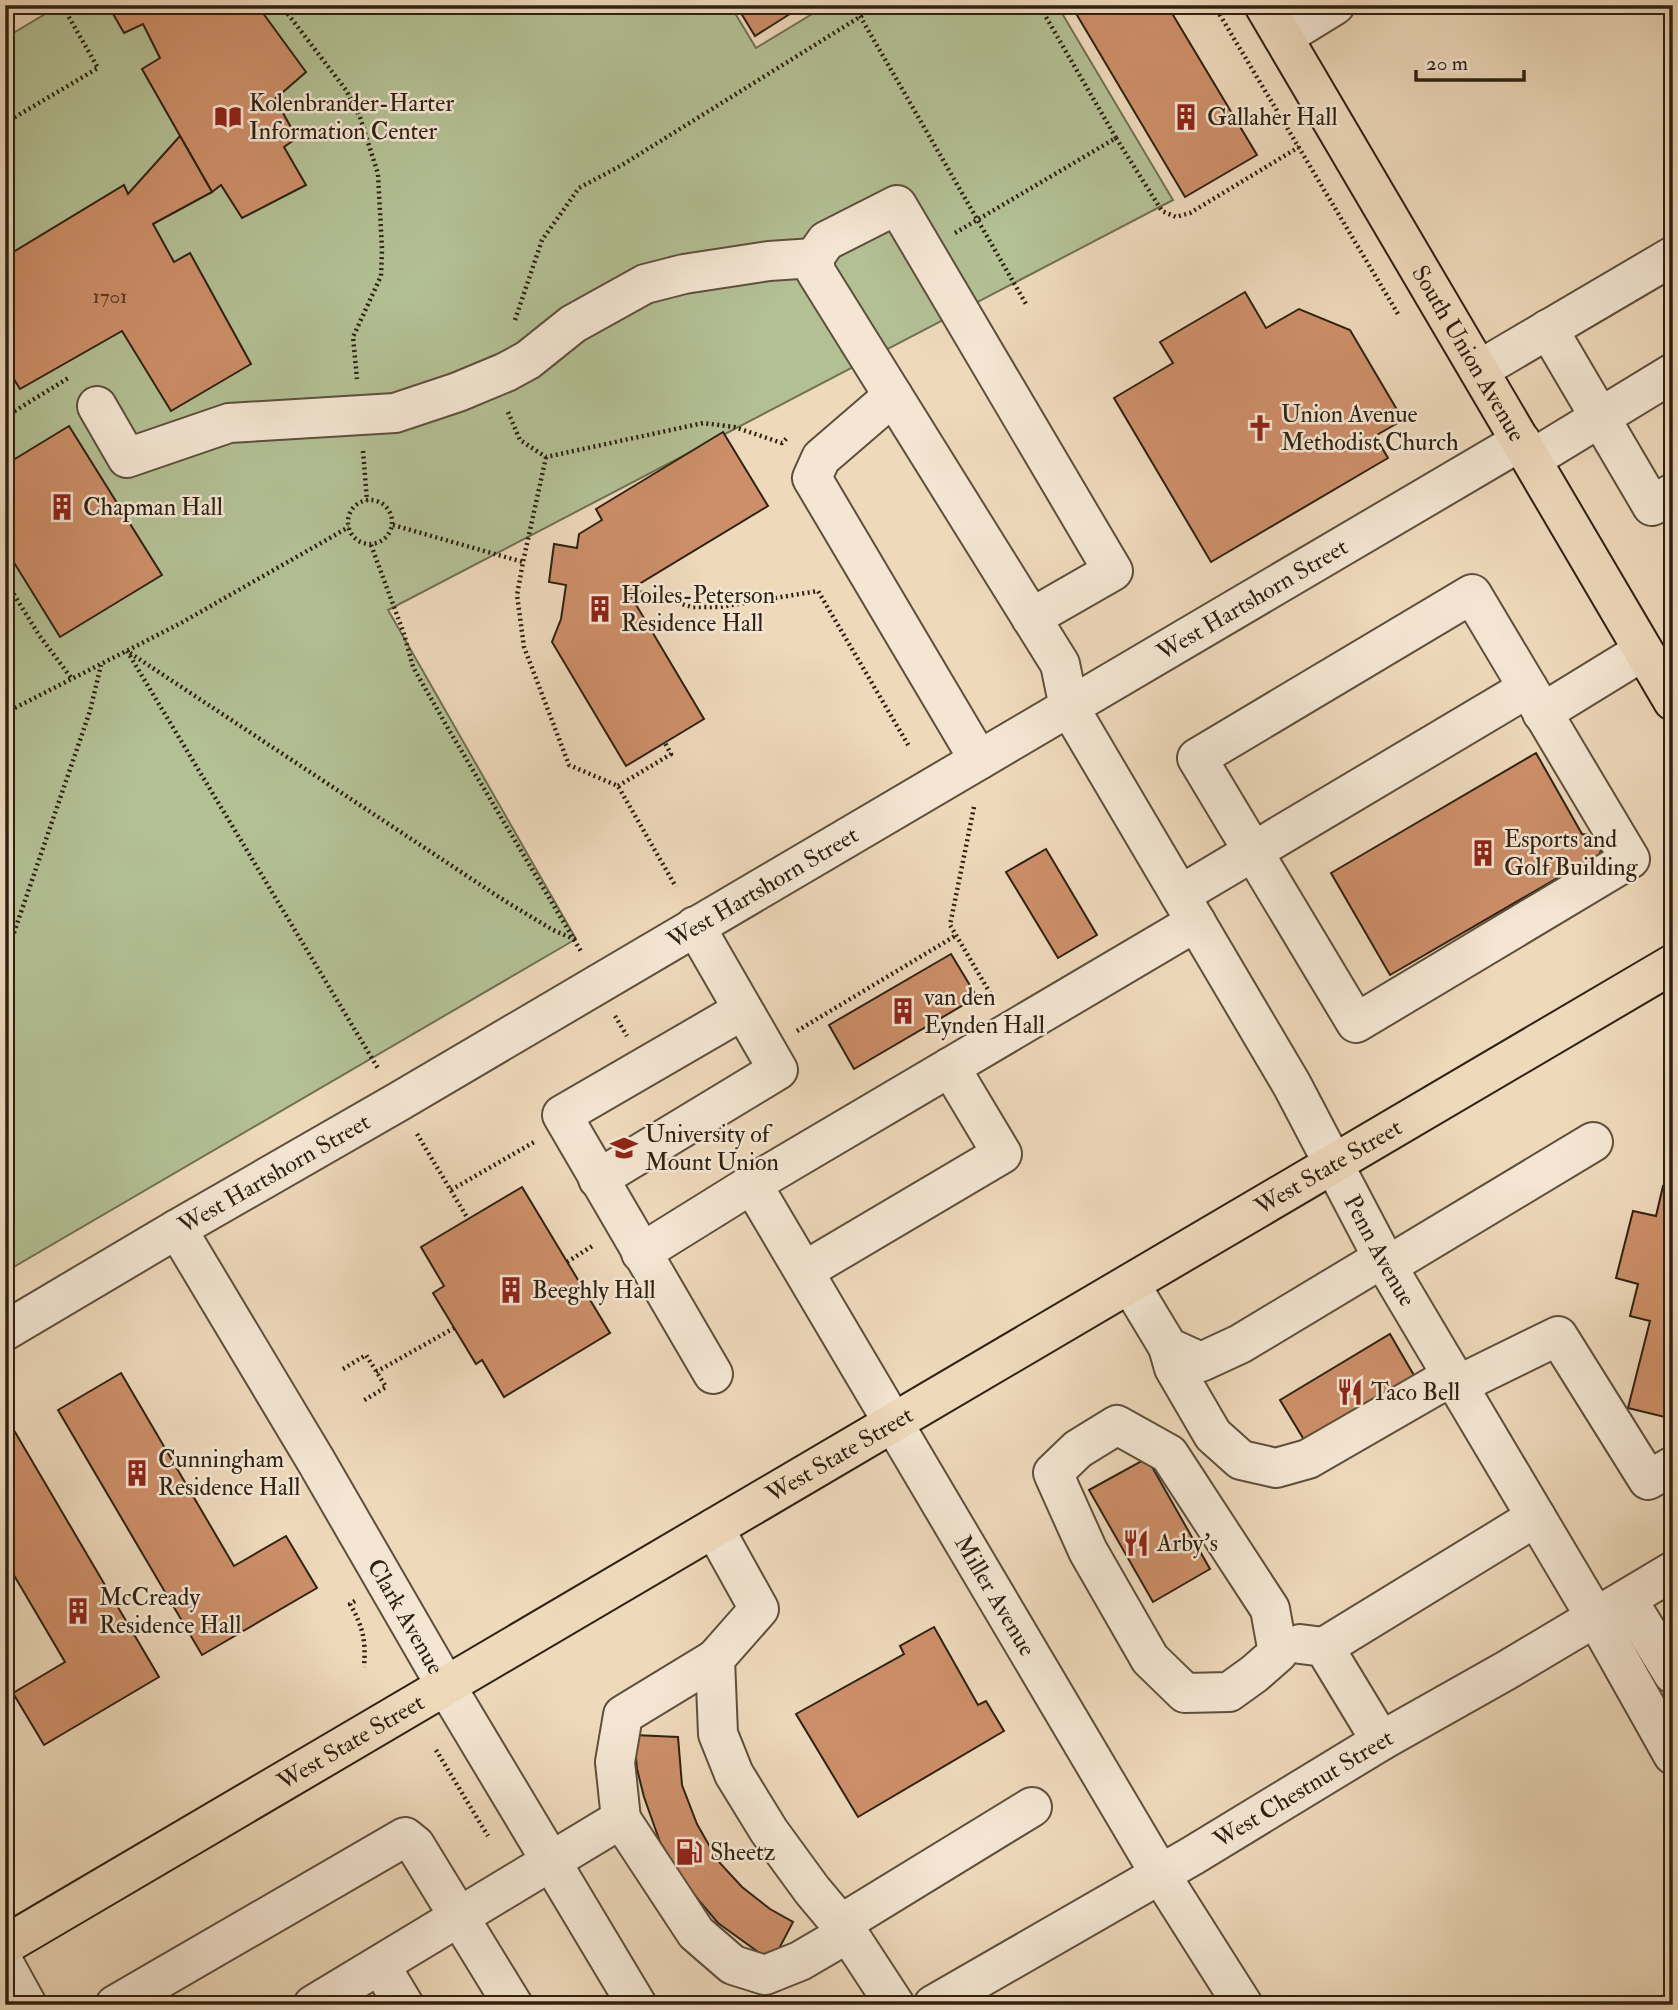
<svg xmlns="http://www.w3.org/2000/svg" width="1678" height="2010" font-family="'IM FELL Double Pica',serif">
  <style>
    .green { fill: #b3c094; stroke: #707053; stroke-width: 2 }
    .building { fill: #cd8f69; stroke: #2e2112; stroke-width: 2 }
    .lines { fill: none; stroke-linecap: round; stroke-linejoin: round }
    .minor-casing { stroke: #5e4f3c; stroke-width: 42 }
    .major-casing { stroke: #2e2112; stroke-width: 42 }
    .highway-casing { stroke: #2e2112; stroke-width: 42 }
    .path { stroke: #2e2112; stroke-width: 4.5; stroke-dasharray: 2 3.5; stroke-linecap: butt }
    .minor { stroke: #f4e6d3; stroke-width: 38 }
    .major { stroke: #eed9bb; stroke-width: 38 }
    .highway { stroke: #eed9bb; stroke-width: 38 }
    .labels { text-anchor: middle; dominant-baseline: central; stroke-width: 5; stroke-linejoin: round; paint-order: stroke }
    .number-label { font-size: 21px; fill: #563c28 }
    .poi-label { font-size: 24px; fill: #2e2112; stroke: #f4e6d3; text-anchor: start }
    .street-label { font-size: 24px; fill: #2e2112; stroke: #f4e6d3 }
  </style>
  <rect width="100%" height="100%" fill="#eed9bb"/>
  <filter id="stains"><feTurbulence type="fractalNoise" baseFrequency=".00286" numOctaves="4"/><feColorMatrix values="0 0 0 0 .2 0 0 0 0 .09 0 0 0 0 .02 0 0 0 .5 -.17"/></filter>
  <radialGradient id="worn" r=".72"><stop offset=".6" stop-color="#630" stop-opacity="0"/><stop offset="1" stop-color="#630" stop-opacity=".3"/></radialGradient>
  <path class="green" d="M41 5H730L756 48 827 5H1057L1173 200 388 610 576 939 5 1272V38L45 14Z"/>
  <g class="building">
    <path d="M5 5H26L5 17Z"/>
    <path d="M108 5H257L306 72 275 99 297 138 284 147 306 185 242 218 221 185 212 192 142 69 160 58 143 24 124 33Z"/>
    <path d="M736 5H804L755 36Z"/>
    <path d="M1071 5H1167L1257 155 1185 197Z"/>
    <path d="M180 136 212 192 153 224 174 262 190 253 251 364 171 411 122 331 20 389 5 365V257L124 185 128 194Z"/>
    <path d="M1245 292 1266 328 1299 309 1350 330 1403 420 1375 436 1388 458 1211 562 1114 398 1173 363 1160 342Z"/>
    <path d="M69 426 162 575 60 637 5 548V465Z"/>
    <path d="M723 432 768 506 636 586 632 598 704 719 626 766 552 642 561 619 566 585 549 582 554 544 577 548 579 534 602 520 596 509Z"/>
    <path d="M1536 753 1582 834 1605 837 1593 875 1573 869 1390 975 1331 873Z"/>
    <path d="M1046 849 1097 935 1058 958 1006 872Z"/>
    <path d="M951 954 977 997 854 1069 829 1025Z"/>
    <path d="M1663 1186 1673 1188V1419L1628 1408 1650 1321 1630 1316 1638 1284 1616 1278 1633 1211 1656 1216Z"/>
    <path d="M522 1187 610 1333 504 1397 482 1360 476 1364 433 1293 444 1286 421 1247Z"/>
    <path d="M1390 1334 1419 1384 1309 1448 1280 1400Z"/>
    <path d="M121 1373 234 1566 286 1536 317 1588 202 1655 58 1410Z"/>
    <path d="M15 1432 159 1677 44 1745 13 1693 65 1662 5 1560V1438Z"/>
    <path d="M1147 1458 1210 1569 1153 1602 1089 1490Z"/>
    <path d="M934 1627 978 1705 986 1701 1004 1731 858 1817 796 1714 904 1654 900 1646Z"/>
    <path d="M634 1735 678 1737 682 1785 697 1824 718 1861 742 1887 770 1909 793 1922 772 1962 718 1923 685 1884 660 1842 644 1797 637 1769Z"/>
  </g>
  <g class="lines">
    <defs>
      <g id="minor">
        <path d="M1283 37 1335 5"/>
        <path d="M1548 329 1652 506 1673 493"/>
        <path d="M1479 370 1673 256"/>
        <path d="M893 396 821 458 812 478 979 760"/>
        <path d="M97 406 127 458 229 423 395 413 458 392 506 372 528 360 573 324 645 284 684 274 769 261 814 258"/>
        <path d="M1532 459 1673 373"/>
        <path d="M1472 594 1630 859 1356 1023 1197 758Z"/>
        <path id="s1" d="M1031 618 1113 571 897 205 826 241 814 258 816 272 1060 664 1069 707 1292 1085 1387 1266 1596 1618 1673 1755"/>
        <path d="M1542 713 1643 651"/>
        <path d="M1180 895 1528 688"/>
        <path d="M598 1179 778 1070 695 926"/>
        <path id="s2" d="M752 1184 1160 1874 1243 2005"/>
        <path id="s3" d="M177 1229 316 1461 446 1686 637 2005"/>
        <path d="M641 1253 752 1184 1196 922"/>
        <path d="M1387 1266 1593 1142"/>
        <path d="M804 1271 1002 1154 950 1067"/>
        <path d="M1130 1284 1168 1347 1201 1362 1240 1344 1383 1258"/>
        <path id="s4" d="M5 1331 177 1229 398 1102 1521 441"/>
        <path d="M1168 1347 1174 1368 1213 1435 1241 1460 1276 1468 1308 1459 1452 1376"/>
        <path d="M713 1374 562 1115 743 1010"/>
        <path d="M1458 1385 1558 1336 1648 1480 1673 1466"/>
        <path d="M1117 1425 1169 1454 1270 1609 1278 1653 1254 1674 1229 1692 1185 1693 1150 1659 1088 1551 1053 1473 1078 1449Z"/>
        <path d="M714 1528 759 1609 715 1659 718 1734 734 1774 769 1831 812 1890 848 1933 895 2005"/>
        <path d="M1627 1599 1673 1674"/>
        <path d="M1300 1644 1324 1647 1381 1741"/>
        <path d="M1324 1647 1536 1517"/>
        <path d="M621 1819 696 1933 733 1965 765 1975 800 1961 848 1933"/>
        <path d="M841 1924 1032 1807"/>
        <path d="M5 1965 27 2005"/>
        <path d="M380 1965 404 2005"/>
        <path d="M115 2005 405 1837 415 1845 513 2005"/>
        <path d="M313 2005 621 1819 615 1762 623 1715 715 1659"/>
        <path id="s5" d="M933 2005 1192 1856 1381 1741 1507 1670 1673 1571"/>
      </g>
      <g id="major">
        <path id="s6" d="M1264 5 1673 701"/>
      </g>
      <g id="highway">
        <path id="s7" d="M5 1945 1673 964"/>
      </g>
    </defs>
    <use href="#minor" class="minor-casing"/>
    <use href="#major" class="major-casing"/>
    <use href="#highway" class="highway-casing"/>
    <g class="path">
      <path d="M281 5 346 90 360 117 378 174 382 249 381 276 353 337 357 379"/>
      <path d="M1214 5 1398 314"/>
      <path d="M860 16 1026 304"/>
      <path d="M5 123 98 68 62 5"/>
      <path d="M1116 138 1162 211 1176 217 1190 213 1299 147"/>
      <path d="M955 233 1116 138 1039 5"/>
      <path d="M515 320 542 240 579 188 622 165 879 5"/>
      <path d="M508 412 520 440 546 457 703 423 734 427 782 443 787 438"/>
      <path d="M5 417 70 377"/>
      <path d="M363 451 367 501"/>
      <path d="M546 457 523 562 517 595 524 647 569 765 618 786 676 887"/>
      <circle cx="370" cy="522" r="22"/>
      <path d="M393 525 523 562"/>
      <path d="M371 545 404 634 413 667 449 730 582 953"/>
      <path d="M5 580 39 635 72 679"/>
      <path d="M635 591 692 607H720L818 591 910 748"/>
      <path d="M127 651 379 1070"/>
      <path d="M130 653 505 901 553 930 576 940"/>
      <path d="M5 713 181 623 349 527"/>
      <path d="M618 786 671 754 665 743"/>
      <path d="M974 807 950 925 993 998"/>
      <path d="M5 959 90 711 101 665"/>
      <path d="M615 1016 627 1036"/>
      <path d="M797 1031 955 936"/>
      <path d="M417 1134 468 1219"/>
      <path d="M451 1190 536 1141"/>
      <path d="M567 1262 594 1245"/>
      <path d="M343 1369 366 1355 386 1387 363 1401"/>
      <path d="M376 1372 454 1328"/>
      <path d="M355 1601 350 1604C363 1627 366 1640 364 1667"/>
      <path d="M436 1750 488 1836"/>
    </g>
    <use href="#minor" class="minor"/>
    <use href="#major" class="major"/>
    <use href="#highway" class="highway"/>
  </g>
  <defs>
    <symbol id="library-bare" viewBox="-9 -9 18 18"><path d="M-6-4Q-3-5.5-.7-3.5V5Q-3 3-6 4ZM6-4Q3-5.5 .7-3.5V5Q3 3 6 4Z" fill="#8f2418" stroke="#f4e6d3" stroke-width="2.5" paint-order="stroke"/></symbol>
    <symbol id="building-bare" viewBox="-9 -9 18 18"><path d="M-4-6H4V6H1V3H-1V6H-4ZM-2.5-4.3h1.7v1.8h-1.7ZM.8-4.3h1.7v1.8H.8ZM-2.5-1h1.7V.8h-1.7ZM.8-1h1.7V.8H.8Z" fill="#8f2418" stroke="#f4e6d3" stroke-width="2.5" paint-order="stroke"/></symbol>
    <symbol id="church-bare" viewBox="-9 -9 18 18"><path d="M-1.2-6h2.4v3.5h3.3v2.4h-3.3V6h-2.4V-.1h-3.3v-2.4h3.3Z" fill="#8f2418" stroke="#f4e6d3" stroke-width="2.5" paint-order="stroke"/></symbol>
    <symbol id="university-bare" viewBox="-9 -9 18 18"><path d="M0-5L7-2L0 1L-7-2ZM-4 1L0 2.5L4 1V4Q0 6-4 4Z" fill="#8f2418" stroke="#f4e6d3" stroke-width="2.5" paint-order="stroke"/></symbol>
    <symbol id="restaurant-bare" viewBox="-9 -9 18 18"><path d="M-5-6h1v4h1v-4h1v4h1v-4h1v5L-1.5 .5V6h-2V.5L-5-1ZM5-6V6H3V1.5H1.5Q1.5-4 5-6Z" fill="#8f2418" stroke="#f4e6d3" stroke-width="2.5" paint-order="stroke"/></symbol>
    <symbol id="fuel-bare" viewBox="-9 -9 18 18"><path d="M-5.5-6h7V0h2V4h1.3V-2.5L3-4.5l.8-.8L6-3V5H2.5V1h-1V6h-7ZM-4.2-4.7v3.2H.2V-4.7Z" fill="#8f2418" stroke="#f4e6d3" stroke-width="2.5" paint-order="stroke"/></symbol>
  </defs>
  <g fill-rule="evenodd">
    <use href="#library-bare" x="209" y="98" width="38" height="38"/>
    <use href="#building-bare" x="1167" y="98" width="38" height="38"/>
    <use href="#church-bare" x="1241" y="409" width="38" height="38"/>
    <use href="#building-bare" x="43" y="488" width="38" height="38"/>
    <use href="#building-bare" x="581" y="590" width="38" height="38"/>
    <use href="#building-bare" x="1464" y="834" width="38" height="38"/>
    <use href="#building-bare" x="884" y="992" width="38" height="38"/>
    <use href="#university-bare" x="605" y="1129" width="38" height="38"/>
    <use href="#building-bare" x="492" y="1271" width="38" height="38"/>
    <use href="#restaurant-bare" x="1331" y="1373" width="38" height="38"/>
    <use href="#building-bare" x="118" y="1454" width="38" height="38"/>
    <use href="#restaurant-bare" x="1117" y="1524" width="38" height="38"/>
    <use href="#building-bare" x="59" y="1592" width="38" height="38"/>
    <use href="#fuel-bare" x="670" y="1833" width="38" height="38"/>
  </g>
  <g class="labels">
    <g class="number-label">
      <text x="110" y="296">1701</text>
    </g>
    <g class="poi-label">
      <text x="249" y="103">Kolenbrander-Harter<tspan x="249" dy="28">Information Center</tspan></text>
      <text x="1207" y="117">Gallaher Hall</text>
      <text x="1281" y="414">Union Avenue<tspan x="1281" dy="28">Methodist Church</tspan></text>
      <text x="83" y="507">Chapman Hall</text>
      <text x="621" y="595">Hoiles-Peterson<tspan x="621" dy="28">Residence Hall</tspan></text>
      <text x="1504" y="839">Esports and<tspan x="1504" dy="28">Golf Building</tspan></text>
      <text x="924" y="997">van den<tspan x="924" dy="28">Eynden Hall</tspan></text>
      <text x="645" y="1134">University of<tspan x="645" dy="28">Mount Union</tspan></text>
      <text x="532" y="1290">Beeghly Hall</text>
      <text x="1371" y="1392">Taco Bell</text>
      <text x="158" y="1459">Cunningham<tspan x="158" dy="28">Residence Hall</tspan></text>
      <text x="1157" y="1543">Arby's</text>
      <text x="99" y="1597">McCready<tspan x="99" dy="28">Residence Hall</tspan></text>
      <text x="710" y="1852">Sheetz</text>
    </g>
    <g class="street-label">
      <text stroke="none"><textPath href="#s6" startOffset="404">South Union Avenue</textPath></text>
      <text stroke="none"><textPath href="#s4" startOffset="1446">West Hartshorn Street</textPath></text>
      <text stroke="none"><textPath href="#s4" startOffset="878">West Hartshorn Street</textPath></text>
      <text stroke="none"><textPath href="#s7" startOffset="1535">West State Street</textPath></text>
      <text stroke="none"><textPath href="#s4" startOffset="312">West Hartshorn Street</textPath></text>
      <text stroke="none"><textPath href="#s1" startOffset="1766">Penn Avenue</textPath></text>
      <text stroke="none"><textPath href="#s7" startOffset="968">West State Street</textPath></text>
      <text stroke="none"><textPath href="#s2" startOffset="478">Miller Avenue</textPath></text>
      <text stroke="none"><textPath href="#s3" startOffset="450">Clark Avenue</textPath></text>
      <text stroke="none"><textPath href="#s7" startOffset="401">West State Street</textPath></text>
      <text stroke="none"><textPath href="#s5" startOffset="429">West Chestnut Street</textPath></text>
    </g>
  </g>
  <rect width="1678" height="2010" fill="none" stroke="#eed9bb" stroke-width="28"/>
  <rect x="7" y="7" width="1664" height="1996" fill="none" stroke="#2e2112" stroke-width="3.5"/>
  <rect x="14" y="14" width="1650" height="1982" fill="none" stroke="#2e2112" stroke-width="2"/>
  <path d="M1416 70v10h108v-10" fill="none" stroke="#2e2112" stroke-width="3.5"/>
  <text x="1426" y="70" font-size="21" fill="#2e2112" stroke="#f4e6d3" stroke-width="5" paint-order="stroke">20 m</text>
  <rect width="100%" height="100%" filter="url(#stains)"/>
  <rect width="100%" height="100%" fill="url(#worn)"/>
</svg>
